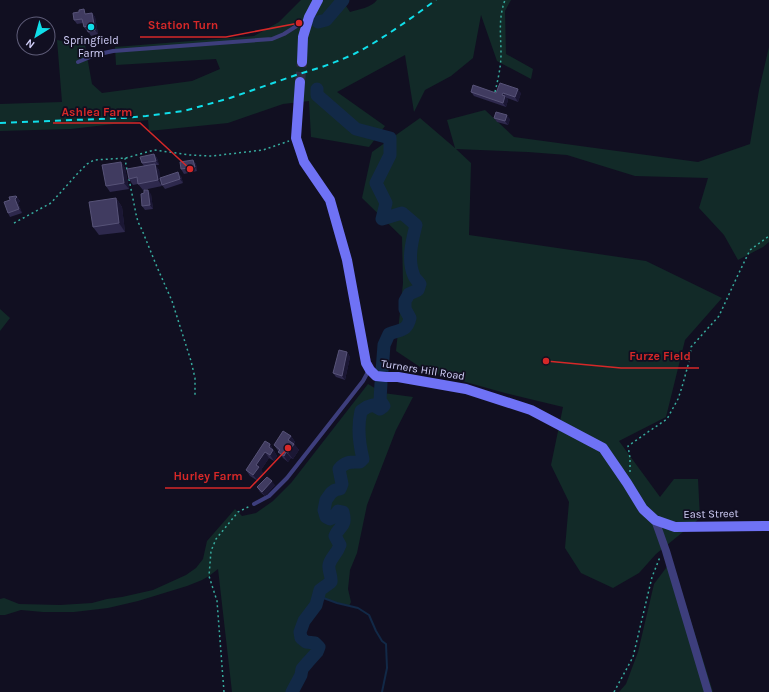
<svg xmlns="http://www.w3.org/2000/svg" width="769" height="692" font-family="Karla,sans-serif">
  <style>
    .green { fill: #122a28 }
    .lines { fill: none; stroke-linecap: round; stroke-linejoin: round }
    .stream { stroke: #122947; stroke-width: 2 }
    .river { stroke: #122947; stroke-width: 13 }
    .secondary-tunnel { stroke: #2e2c42; stroke-width: 10; stroke-dasharray: 10 5; stroke-linecap: butt }
    .path { stroke: #37ab9e; stroke-width: 1.5; stroke-dasharray: 2 3; stroke-linecap: butt }
    .service { stroke: #3d3e7c; stroke-width: 4 }
    .minor { stroke: #3d3e7c; stroke-width: 8 }
    .secondary { stroke: #6f72f5; stroke-width: 10 }
    .rail { stroke: #10dee9; stroke-width: 2; stroke-dasharray: 6 5; stroke-linecap: butt }
    .wall { fill: #2e294d }
    .shaded-wall { fill: #1b1734 }
    .building { fill: #403b60; stroke: #575378 }
    .poi-dot { fill: #10dee9; stroke: #110f21; stroke-width: 1.5 }
    .labels { text-anchor: middle; dominant-baseline: central; stroke-width: 3.5; stroke-linejoin: round; paint-order: stroke }
    .poi-label { font-size: 11px; fill: #d4d2fc; stroke: #110f21 }
    .street-label { font-size: 11px; fill: #d4d2fc; stroke: #110f21 }
    .leader { fill: none; stroke: #d62828; stroke-width: 1.5 }
    .callout-dot { fill: #d62828; stroke: #110f21; stroke-width: 1.5 }
    .callout-label { font-size: 12px; text-anchor: middle; font-weight: bold; fill: #d62828; stroke: #110f21; stroke-width: 3.5; stroke-linejoin: round; paint-order: stroke }
  </style>
  <rect width="100%" height="100%" fill="#110f21"/>
  <g class="green">
    <path d="M301 0H342L350 12C359 9 371 8 377 0H511L505 11 506 54 533 69 531 79 497 61 481 15 473 58 451 76 425 90 414 112 405 55 337 92 385 126 369 147 311 137 309 101 283 104 228 123 149 131 148 120 71 129 0 131V104L62 102 57 40 85 45 92 84 102 93 192 81 220 69 216 59 116 65 115 47 254 36 279 22Z"/>
    <path d="M769 47V242L763 247 738 260 724 235 699 208 708 178 635 176 567 155 528 152 456 149 471 163 469 235 646 261 722 298 685 340 666 417 619 441 660 497 674 479H698L700 518 656 554 639 573 613 588 581 573 565 548 569 502 551 465 563 407 505 393 426 371 396 351 403 283 402 237 362 198 372 152 420 118 455 148 447 120 485 110 514 137 698 162 750 144 759 90Z"/>
    <path d="M0 309 10 318 0 331Z"/>
    <path d="M368 384 383 393 413 397 396 430 367 505 357 553 350 570 348 589 351 602 349 606 337 603 318 596 316 605 304 621 300 632 301 638 306 642 315 643 319 647 317 652 308 662 302 669 301 675 292 692H232L218 569 209 576 202 580 187 586 138 601 108 608 74 612H43L21 610 5 615H0V599L4 598 19 604 60 605 92 603 107 599 122 597 153 590 186 575 196 568 203 559 207 541 235 509 242 516 256 513 273 501 291 483Z"/>
    <path d="M672 560 713 692H619L626 684 638 652 654 584Z"/>
  </g>
  <g class="lines">
    <path class="stream" d="M318 596 337 603 358 608 369 615 376 631 382 641 386 644 387 668 382 692"/>
    <g class="river">
      <path d="M318 22 326 20 343 0"/>
      <path d="M317 89V95L356 129 390 138V155L376 183 386 203 382 219 402 213 416 225C412 241 407 260 414 276 415 279 418 281 420 284L418 290 409 294 405 301V309L410 318C407 332 400 329 389 334L384 345 382 371"/>
      <path d="M292 692 301 675 302 669 308 662 317 652 319 647 315 643 306 642 301 638 300 632 304 621 316 605 320 590 331 582C332 576 328 571 329 565 331 557 337 554 340 545L335 536C340 525 347 527 343 512L338 511 334 517 330 519 326 517 324 510 326 500 331 493 335 490 340 489 342 484 339 469C346 461 351 462 360 462L363 459C359 443 357 428 361 411L367 407 373 405 380 409 384 406 380 400 381 383"/>
    </g>
    <path class="secondary-tunnel" d="M300 82 302 62"/>
    <g class="path">
      <path d="M495 92C498 79 501 67 501 54 501 35 498 19 505 0"/>
      <path d="M126 158 125 159 127 170"/>
      <path d="M129 179 136 214 138 222 142 230 157 267 172 301 191 361 195 378V395"/>
      <path d="M14 223 51 203 79 172 87 164 94 160 126 158 154 150 169 152 189 155 212 156 263 150 289 141"/>
      <path d="M630 472V458L628 446 648 432 667 419 678 399 682 387 690 358 691 347 719 316 737 277 750 250 769 236"/>
      <path d="M224 692 217 601 209 576 211 551 216 539 238 512 250 506"/>
      <path d="M614 692 633 657 652 577 660 557"/>
    </g>
    <g class="service">
      <path d="M78 62 95 55 113 51 272 39 284 34 306 20"/>
      <path d="M254 504 269 496 287 478 363 381 369 370"/>
    </g>
    <path class="minor" d="M655 520 666 551 708 692"/>
    <g class="secondary">
      <path d="M302 62 303 37 309 17 318 0"/>
      <path d="M300 82 296 138 304 162 330 200 347 260 366 363 370 370 376 376 386 377H398L466 389 531 410 603 448 627 483 643 509 655 520 675 527 769 526"/>
    </g>
    <path class="rail" d="M0 123 123 118 146 116 184 111 230 98 296 75 322 67C333 63 343 59 354 54 383 39 410 19 436 0"/>
  </g>
  <g class="wall">
    <path d="M92 13 95 17 98 34 91 36 88 31H87L84 27 83 23 77 24 74 20 87 14Z"/>
    <path d="M471 92 496 93H521L518 102 507 98 508 100 506 107 474 96Z"/>
    <path d="M494 118 510 119 508 125 497 122Z"/>
    <path d="M154 154 157 158 159 165H155L159 170 160 178 181 176 183 183 165 189 162 185 161 182 162 186 143 190 138 184 133 185 129 179 144 166 142 163Z"/>
    <path d="M193 160 196 164 197 171 184 174 181 169Z"/>
    <path d="M121 162 125 168 129 189 110 192 106 186Z"/>
    <path d="M151 194 153 209 145 210 142 206Z"/>
    <path d="M16 196 20 201 18 203 22 213 10 217 8 213 10 200Z"/>
    <path d="M116 198 122 207 125 232 99 235 93 227Z"/>
    <path d="M347 352 350 357 345 380 336 377 333 373Z"/>
    <path d="M291 436 295 442 294 444 299 450 293 459 291 458 288 462 283 458 274 445Z"/>
    <path d="M270 444 277 456 274 461 269 458 261 470 263 473 258 481 250 476 246 470Z"/>
    <path d="M275 485 265 496 260 492 257 487Z"/>
  </g>
  <g class="shaded-wall">
    <path d="M92 13 95 17 98 34 95 30Z"/>
    <path d="M518 89 521 93 518 102 515 97Z"/>
    <path d="M503 93 508 100 506 107 503 103 502 95Z"/>
    <path d="M507 115 510 119 508 125 505 121Z"/>
    <path d="M154 154 157 158 159 165 156 161Z"/>
    <path d="M193 160 196 164 197 171 195 167Z"/>
    <path d="M121 162 125 168 129 189 124 183Z"/>
    <path d="M155 164 159 170 162 186 158 180Z"/>
    <path d="M178 172 181 176 183 183 180 179Z"/>
    <path d="M148 190 151 194 153 209 150 205Z"/>
    <path d="M16 196 20 201 18 203 22 213 19 209 15 199Z"/>
    <path d="M116 198 122 207 125 232 119 223Z"/>
    <path d="M347 352 350 357 345 380 342 376Z"/>
    <path d="M291 436 295 442 292 446 288 440Z"/>
    <path d="M270 444 277 456 274 461 270 455 269 447Z"/>
    <path d="M294 444 299 450 293 459 288 453Z"/>
    <path d="M265 452 269 458 261 470 263 473 258 481 253 475 256 465Z"/>
    <path d="M286 452 291 458 288 462 284 456Z"/>
    <path d="M272 481 275 485 265 496 262 492Z"/>
  </g>
  <g class="building">
    <path d="M84 9 85 14 92 13 95 30 88 32 87 26 84 27 82 19 74 20 73 13 79 12V10Z"/>
    <path d="M500 83 518 89 515 97 503 93 502 95 505 96 503 103 471 92 473 85 496 93Z"/>
    <path d="M496 112 507 115 505 121 494 118Z"/>
    <path d="M154 154 156 161 142 163 140 157Z"/>
    <path d="M193 160 195 167 181 169 180 162Z"/>
    <path d="M121 162 124 183 106 186 102 165Z"/>
    <path d="M155 164 158 180 138 184 137 177 129 179 127 169Z"/>
    <path d="M178 172 180 179 162 185 160 178Z"/>
    <path d="M144 190H148L150 205 142 206 141 194 144 193Z"/>
    <path d="M16 196 17 197 15 199 19 209 8 213 4 202 10 200 9 197Z"/>
    <path d="M116 198 119 223 93 227 89 202Z"/>
    <path d="M339 350 347 352 342 376 333 373Z"/>
    <path d="M283 431 291 436 288 440 294 444 288 453 286 452 284 456 278 452 280 450 274 445Z"/>
    <path d="M265 441 270 444 269 447 273 450 270 455 265 452 256 465 259 467 253 475 246 470Z"/>
    <path d="M267 477 272 481 262 492 257 487Z"/>
  </g>
  <circle class="poi-dot" cx="91" cy="27" r="4"/>
  <g class="labels">
    <g class="poi-label">
      <text x="91" y="40">Springfield<tspan x="91" dy="13">Farm</tspan></text>
    </g>
    <g class="street-label">
      <text transform="translate(423 370) rotate(9)">Turners Hill Road</text>
      <text transform="translate(711 514) rotate(-1)">East Street</text>
    </g>
  </g>
  <path class="leader" d="M299 23L226 37H140M190 169L140 123H53M546 361L621 368H699M288 448L250 488H165"/>
  <g class="callout-dot">
    <circle cx="299" cy="23" r="4"/>
    <circle cx="190" cy="169" r="4"/>
    <circle cx="546" cy="361" r="4"/>
    <circle cx="288" cy="448" r="4"/>
  </g>
  <g class="callout-label">
    <text x="183" y="29">Station Turn</text>
    <text x="97" y="116">Ashlea Farm</text>
    <text x="660" y="360">Furze Field</text>
    <text x="208" y="480">Hurley Farm</text>
  </g>
  <g transform="translate(36 36) rotate(217)"><circle r="19" fill="#110f21" stroke="#5f5d79"/>
  <path d="M0-3L7 15L0 10L-7 15Z" fill="#10dee9"/>
  <text y="-6" font-size="11" font-weight="bold" text-anchor="middle" fill="#d4d2fc">N</text>
  </g>
</svg>
